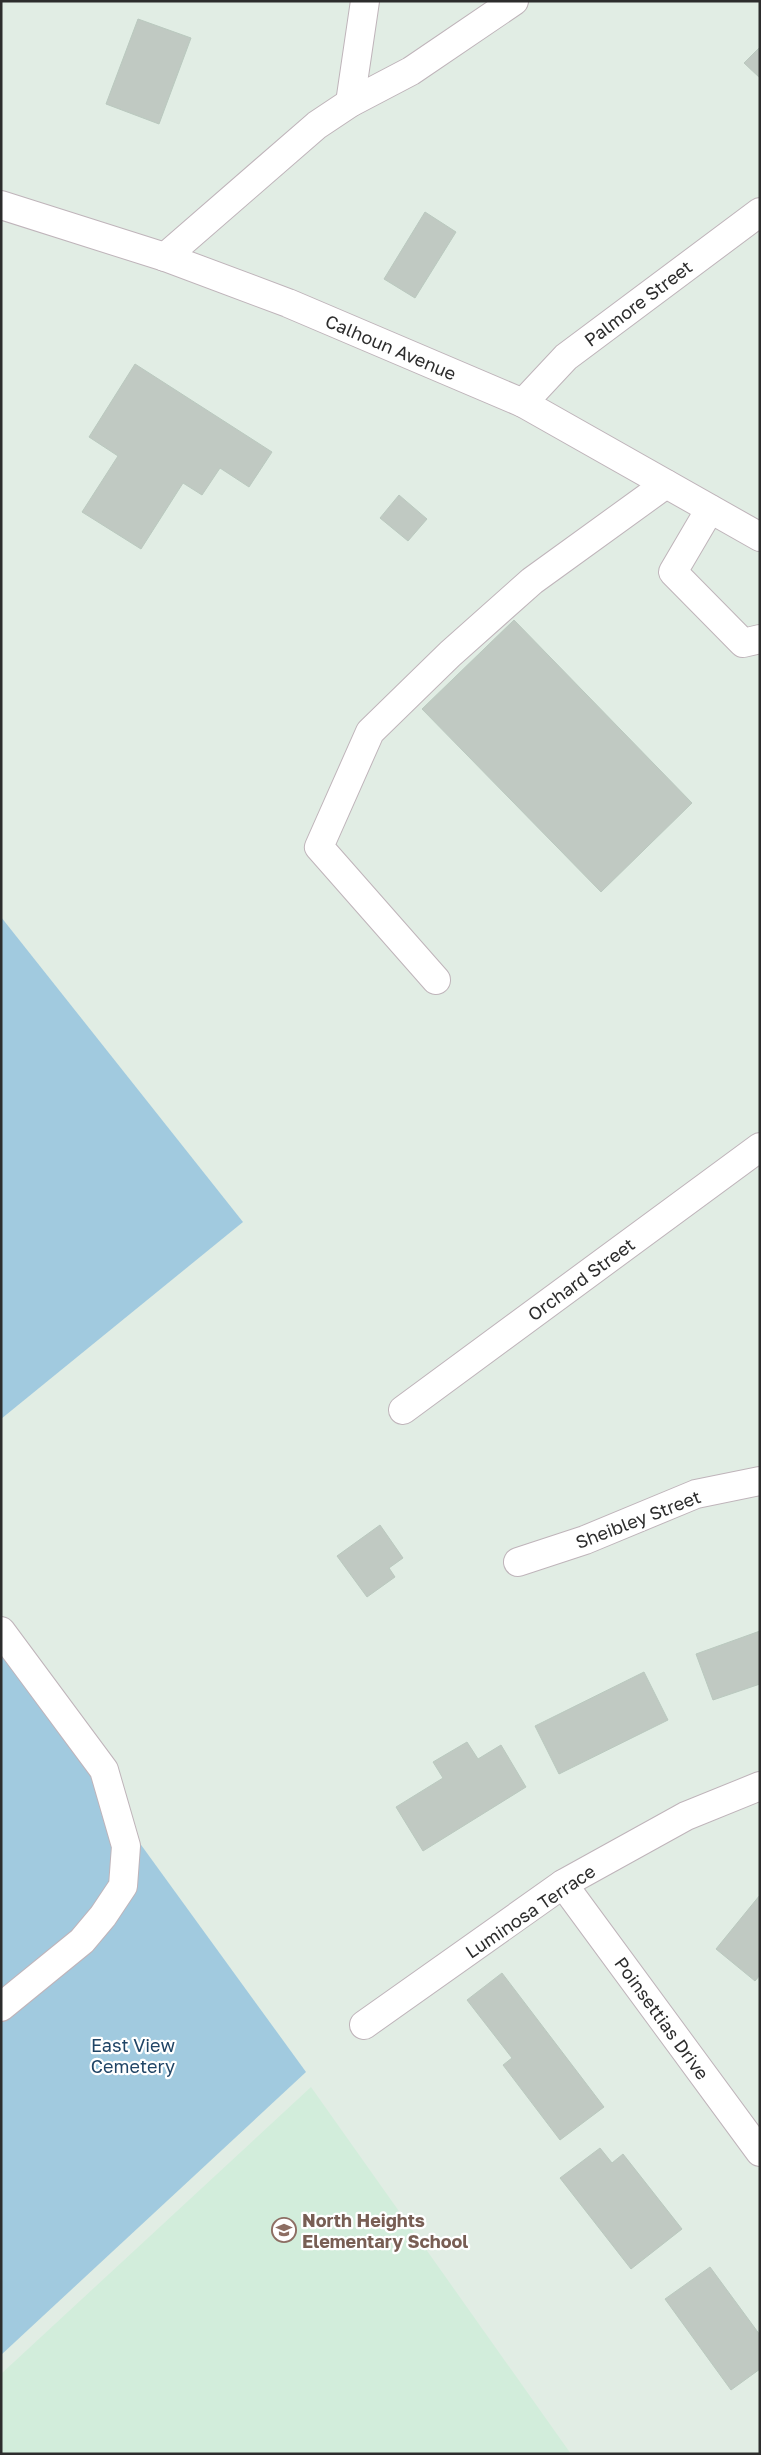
<svg xmlns="http://www.w3.org/2000/svg" width="761" height="2455" font-family="'Golos Text',sans-serif">
  <style>
    .education { fill: #d2eddb }
    .green { fill: #a1cadf }
    .building { fill: #c0c9c2; stroke: #bac9bf }
    .lines { fill: none; stroke-linecap: round; stroke-linejoin: round }
    .minor-casing { stroke: #bfb4ba; stroke-width: 30 }
    .minor { stroke: #fff; stroke-width: 28 }
    .labels { text-anchor: middle; dominant-baseline: central; stroke-width: 4.5; stroke-linejoin: round; paint-order: stroke }
    .street-label { font-size: 18px; fill: #2d2d2d; stroke: #fff }
    .park-label { font-size: 18px; fill: #204566; stroke: #fff }
    .education-label { font-size: 18px; font-weight: bold; fill: #785e54; stroke: #fff; text-anchor: start }
  </style>
  <rect width="100%" height="100%" fill="#e1ede4"/>
  <path class="education" d="M311 2087 571 2454H1V2374Z"/>
  <g class="green">
    <path d="M1 917 243 1222 1 1419Z"/>
    <path d="M1 1652 306 2072 1 2355Z"/>
  </g>
  <g class="building">
    <path d="M138 19 191 38 159 124 106 104Z"/>
    <path d="M760 47V78L744 63Z"/>
    <path d="M425 212 456 232 415 298 384 279Z"/>
    <path d="M135 364 272 452 249 487 220 468 202 495 183 483 141 549 82 512 118 456 89 437Z"/>
    <path d="M399 495 427 519 408 541 380 518Z"/>
    <path d="M514 620 692 803 601 892 422 709Z"/>
    <path d="M380 1525 403 1558 389 1568 395 1577 367 1597 337 1556Z"/>
    <path d="M760 1631V1684L713 1700 696 1654Z"/>
    <path d="M644 1672 668 1720 559 1774 535 1726Z"/>
    <path d="M467 1742 478 1759 501 1745 526 1787 423 1851 396 1807 443 1778 433 1762Z"/>
    <path d="M760 1895V1975L755 1981 716 1949Z"/>
    <path d="M502 1973 604 2107 560 2140 503 2065 512 2058 467 2000Z"/>
    <path d="M600 2148 612 2163 623 2154 682 2229 631 2269 560 2178Z"/>
    <path d="M710 2267 760 2335V2369L731 2390 665 2299Z"/>
  </g>
  <g class="lines">
    <defs>
      <g id="minor">
        <path d="M350 103 365 1"/>
        <path d="M1 205 165 257 288 303 523 403 760 537"/>
        <path d="M165 257 317 125 350 103 411 71 514 1"/>
        <path d="M523 403 566 357 760 212"/>
        <path d="M710 509 673 572 743 643 760 639"/>
        <path d="M436 980 319 847 370 732 450 654 532 581 666 484"/>
        <path d="M403 1410 760 1147"/>
        <path d="M518 1562 585 1540 696 1494 760 1481"/>
        <path d="M1 1631 104 1770 126 1846 123 1886 103 1916 82 1941 1 2007"/>
        <path d="M563 1884 760 2152"/>
        <path d="M364 2025 563 1884 686 1816 760 1786"/>
      </g>
    </defs>
    <use href="#minor" class="minor-casing"/>
    <use href="#minor" class="minor"/>
  </g>
  <defs>
    <symbol id="school-ring" viewBox="-11 -11 22 22"><circle r="9.5" fill="#fff" stroke="#8d6e63" stroke-width="1.5"/><path d="M0-5L7-2L0 1L-7-2ZM-4 1L0 2.5L4 1V4Q0 6-4 4Z" fill="#8d6e63"/></symbol>
  </defs>
  <g fill-rule="evenodd">
    <use href="#school-ring" x="270" y="2216" width="28" height="28"/>
  </g>
  <g class="labels">
    <g class="street-label">
      <text transform="translate(638 303) rotate(-37)">Palmore Street</text>
      <text transform="translate(391 347) rotate(23)">Calhoun Avenue</text>
      <text transform="translate(581 1279) rotate(-36)">Orchard Street</text>
      <text transform="translate(638 1519) rotate(-21)">Sheibley Street</text>
      <text transform="translate(530 1911) rotate(-34)">Luminosa Terrace</text>
      <text transform="translate(662 2018) rotate(54)">Poinsettias Drive</text>
    </g>
    <g class="park-label">
      <text x="133" y="2045">East View<tspan x="133" dy="21">Cemetery</tspan></text>
    </g>
    <g class="education-label">
      <text x="302" y="2220">North Heights<tspan x="302" dy="21">Elementary School</tspan></text>
    </g>
  </g>
  <rect width="761" height="2455" fill="none" stroke="#2d2d2d" stroke-width="5"/>
</svg>
